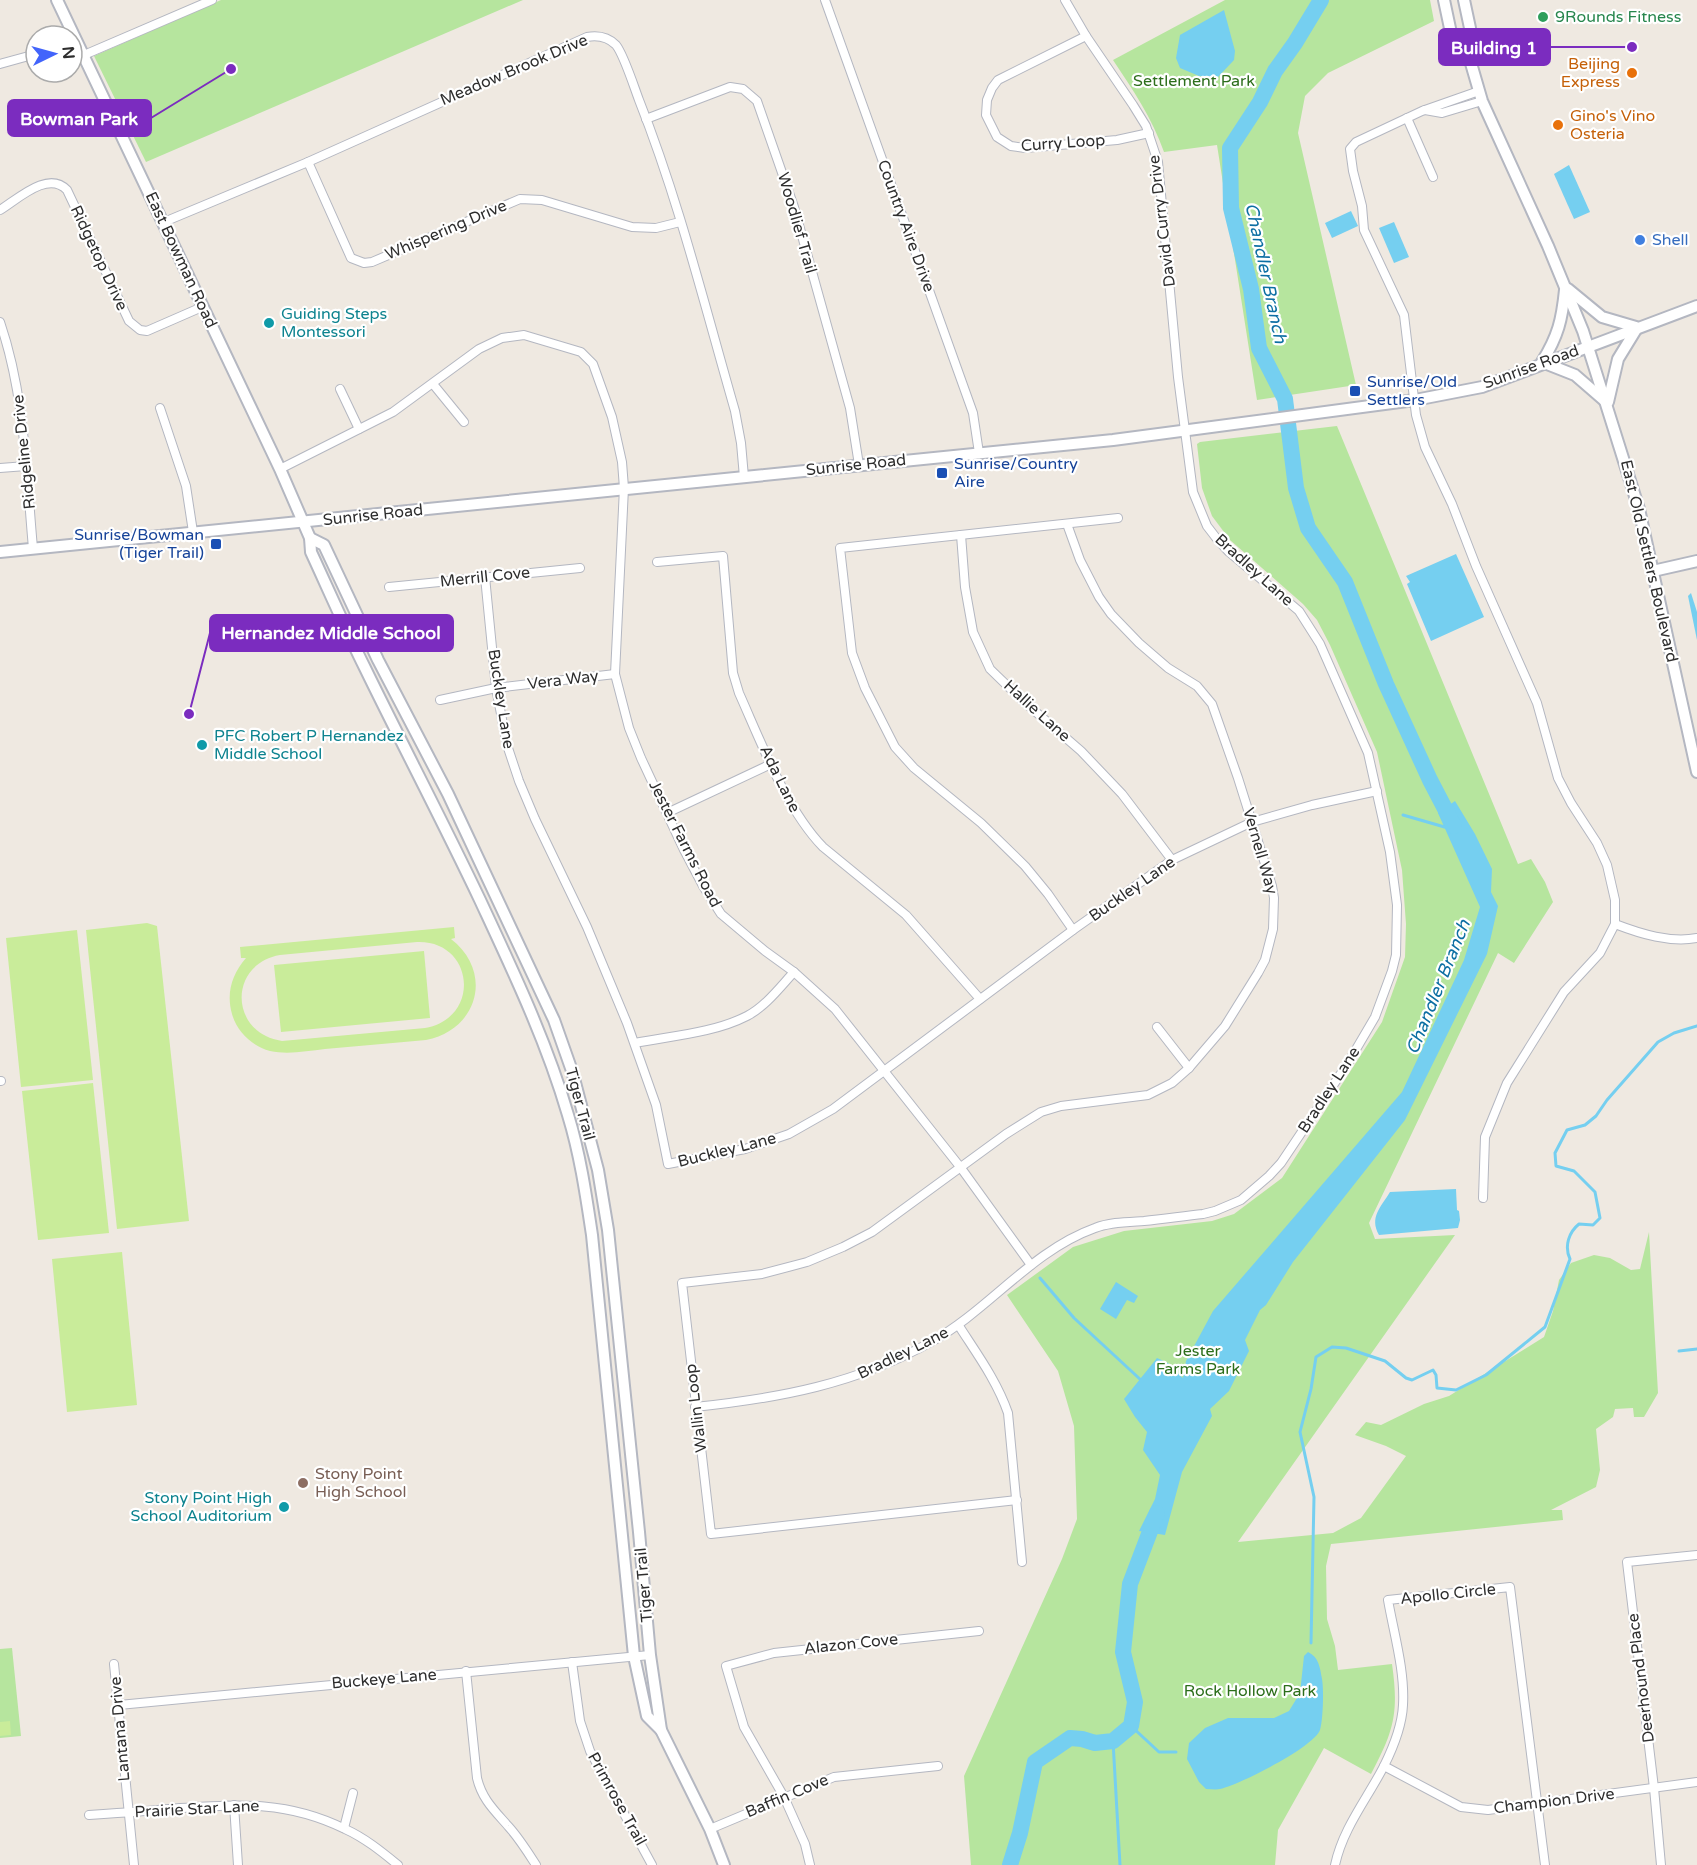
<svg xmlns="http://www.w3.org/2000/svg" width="1697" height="1865" font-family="'Varela Round',sans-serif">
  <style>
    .green { fill: #b6e59e }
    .pitch { fill: #c9ec9a; fill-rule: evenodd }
    .water { fill: #75cff0 }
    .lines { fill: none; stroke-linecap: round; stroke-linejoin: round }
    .stream { stroke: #75cff0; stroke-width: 3 }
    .river { stroke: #75cff0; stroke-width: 16 }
    .street-casing { stroke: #b4b7c1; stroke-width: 10 }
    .secondary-casing { stroke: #b4b7c1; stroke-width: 14 }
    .street { stroke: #fff; stroke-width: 8 }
    .secondary { stroke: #fff; stroke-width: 10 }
    .leisure-dot { fill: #2e9e5b; stroke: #fff; stroke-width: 2 }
    .food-dot { fill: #e8710a; stroke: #fff; stroke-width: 2 }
    .shop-dot { fill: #3f7fe0; stroke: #fff; stroke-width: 2 }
    .culture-dot { fill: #0f9aa8; stroke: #fff; stroke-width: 2 }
    .transit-dot { fill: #1a4fb4; stroke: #fff; stroke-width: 2 }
    .education-dot { fill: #8d6e63; stroke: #fff; stroke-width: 2 }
    .labels { text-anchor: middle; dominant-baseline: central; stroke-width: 4.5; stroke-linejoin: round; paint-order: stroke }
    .leisure-label { font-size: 16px; fill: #27864d; stroke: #fff; text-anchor: start }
    .food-label { font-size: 16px; fill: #c56008; stroke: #fff; text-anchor: end }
    .street-label { font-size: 16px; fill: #2e2e2e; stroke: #fff }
    .park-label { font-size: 16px; fill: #2c6e1b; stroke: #fff }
    .shop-label { font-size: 16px; fill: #366cbe; stroke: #fff; text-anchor: start }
    .culture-label { font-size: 16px; fill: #0d838f; stroke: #fff; text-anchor: start }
    .transit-label { font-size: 16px; fill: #164399; stroke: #fff; text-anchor: start }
    .education-label { font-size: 16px; fill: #785e54; stroke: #fff; text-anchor: start }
    .water-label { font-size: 18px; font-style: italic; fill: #0d6fa3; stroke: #fff }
    .leader { fill: none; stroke: #7b2cbf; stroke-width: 2 }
    .callout-dot { fill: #7b2cbf; stroke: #fff; stroke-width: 2 }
    .callout { fill: #7b2cbf; stroke: #7b2cbf; stroke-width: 2 }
    .callout-label { font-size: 18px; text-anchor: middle; font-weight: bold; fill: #fff }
  </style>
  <rect width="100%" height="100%" fill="#efe9e1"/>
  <g class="green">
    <path d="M221 0H523L146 162 94 56Z"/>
    <path d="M1225 0H1430L1434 21 1328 73 1305 96 1298 133 1356 385 1257 400 1217 145 1164 152C1152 118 1133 90 1113 60Z"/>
    <path d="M1337 426 1518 864 1531 859 1545 882 1553 902 1514 963 1498 953 1369 1223 1375 1239 1455 1235 1238 1542 1333 1533 1361 1518 1406 1456 1386 1446 1355 1435 1366 1422 1381 1425 1424 1404 1449 1396 1544 1337 1553 1311 1559 1280 1571 1263 1594 1255 1610 1258 1631 1270 1640 1269 1649 1232 1658 1393 1644 1417H1634L1633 1408 1615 1409 1613 1417 1596 1429 1600 1470 1596 1487 1551 1510H1562L1563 1520 1331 1544 1326 1566 1327 1619 1335 1646 1338 1670 1392 1664C1399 1713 1394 1731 1371 1774L1324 1748 1278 1830 1275 1865H971L964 1776 1062 1559 1077 1519 1074 1426 1058 1371 1007 1295 1073 1247 1124 1231 1212 1221 1234 1214 1282 1178 1382 1022 1405 957 1406 924 1402 870 1377 752 1330 645 1317 620 1303 604 1230 540 1212 516 1202 488 1197 444 1200 442Z"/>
    <path d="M12 1648 21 1736 0 1738V1649Z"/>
  </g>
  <g class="pitch">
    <path d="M147 923 157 926 189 1221 117 1229 86 930Z"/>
    <path d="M454 927 455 938 451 939C494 972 478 1030 426 1040 393 1043 359 1046 325 1049 307 1051 288 1055 270 1051 252 1046 237 1032 232 1014 226 993 232 974 246 958H241L240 947ZM417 942C474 940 482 1018 425 1028L282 1041C229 1033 228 964 280 955Z"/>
    <path d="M77 930 93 1080 21 1087 6 938Z"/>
    <path d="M424 951 430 1018 281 1032 274 965Z"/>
    <path d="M93 1083 109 1233 38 1240 22 1091Z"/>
    <path d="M122 1252 137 1405 67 1412 52 1259Z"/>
    <path d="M10 1721 11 1735 0 1736V1722Z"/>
  </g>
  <g class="water">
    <path d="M1224 10 1235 51 1234 60 1218 77 1199 76 1180 68 1176 58 1180 35Z"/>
    <path d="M1569 165 1590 212 1574 219 1554 174Z"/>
    <path d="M1351 211 1358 226 1332 238 1325 223Z"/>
    <path d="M1394 222 1409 257 1394 263 1379 228Z"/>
    <path d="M1456 554 1484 617 1431 641 1407 584 1410 582 1406 576Z"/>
    <path d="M1691 593 1697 612V640L1688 596Z"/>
    <path d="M1455 801 1475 834 1492 869 1491 892 1498 906 1487 954 1405 1120 1293 1262 1266 1305 1260 1310 1245 1340 1249 1351 1229 1391 1210 1409 1212 1416 1182 1472 1165 1535 1139 1531 1155 1499 1160 1475 1143 1450 1147 1432 1135 1417 1124 1399 1157 1358 1168 1363 1183 1378 1186 1361 1213 1311 1402 1092 1464 960 1480 907 1438 813Z"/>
    <path d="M1456 1189 1457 1210 1459 1211 1460 1220 1458 1228 1379 1235C1369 1217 1381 1207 1390 1192Z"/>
    <path d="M1116 1282 1138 1296 1134 1303 1127 1300 1116 1319 1100 1309Z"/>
    <path d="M1308 1652C1319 1657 1320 1668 1322 1679 1324 1690 1323 1720 1320 1730 1314 1747 1239 1785 1220 1789 1216 1790 1211 1789 1206 1789L1199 1782 1187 1759 1189 1743 1205 1728 1228 1718H1274L1289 1711 1300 1693 1304 1656Z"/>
  </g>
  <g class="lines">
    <g class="stream">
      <path d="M1403 815 1448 828"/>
      <path d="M1040 1278 1074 1318 1142 1381"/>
      <path d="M1679 1351 1697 1349"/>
      <path d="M1311 1643 1314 1497 1300 1432 1311 1389 1316 1357 1332 1347 1346 1348 1385 1361 1406 1378 1412 1380 1433 1370 1436 1375 1437 1388 1456 1390 1486 1375 1545 1327 1570 1259C1564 1246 1569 1232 1579 1224L1593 1225 1600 1218 1595 1192 1574 1171 1556 1166 1555 1153 1567 1130 1585 1125 1596 1116 1607 1100 1658 1042 1674 1033 1697 1026"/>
      <path d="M1131 1726 1159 1752H1176"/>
      <path d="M1113 1741 1120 1865"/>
    </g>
    <g class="river">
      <path d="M1321 0 1295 43 1275 71 1260 102 1230 148 1231 208 1251 289 1259 348 1285 399 1296 488 1308 528 1345 582 1386 684 1430 780 1454 826"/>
      <path d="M1010 1865 1020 1833 1035 1762 1070 1738 1082 1739 1095 1743 1113 1741 1131 1726 1135 1702 1123 1652 1130 1584 1157 1513"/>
    </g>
    <defs>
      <g id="street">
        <path d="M825 0 973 413 979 453"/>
        <path d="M1086 36 998 80 992 88 987 100 986 115 997 137 1011 146 1025 148 1117 140 1149 133"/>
        <path d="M84 55 212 0"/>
        <path d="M0 64 36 54"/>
        <path d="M1479 91 1422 111 1356 142 1350 149 1353 171 1362 206 1364 230 1404 315 1416 415 1425 447 1452 504 1476 566 1537 703 1558 778 1571 803 1597 843 1607 865 1615 900V924C1641 934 1670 943 1697 938"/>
        <path d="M1425 110 1442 113 1482 101"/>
        <path d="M1407 118 1433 177"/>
        <path d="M646 119 730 87 743 89 757 101 794 207 850 408 859 465"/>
        <path d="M308 162 351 258 364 263 372 262 520 199 542 200 632 227 656 228 680 222"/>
        <path d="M0 210C18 199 48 170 67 190L129 321 140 330 147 331 202 307"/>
        <path d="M164 222 308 162 587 37C598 35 608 37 616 45 624 55 634 87 639 100 679 201 705 307 735 411L741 443 744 477"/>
        <path d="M0 322C25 395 26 472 33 548"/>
        <path d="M433 384 464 422"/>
        <path d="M340 389 359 429"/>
        <path d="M160 408 186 486 193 532"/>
        <path d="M0 468 26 466"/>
        <path d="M280 469 393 412 479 349 502 338 524 335 581 352 593 364 612 417 622 462 624 488 615 674 629 728 641 758 684 850 703 886 721 914 765 951 794 972 835 1009 961 1168 1031 1265"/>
        <path d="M961 535 965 587 973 632 990 669 1022 700 1081 751 1122 794 1172 860"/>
        <path d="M657 562 723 556 733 673 739 693C761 742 786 809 823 847L906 915 980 999"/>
        <path d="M485 577 496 688 507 745 519 781 535 819 587 927 627 1023 656 1105 668 1164 745 1149 789 1134 833 1109 1073 930 1172 860 1252 822 1312 805 1377 791"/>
        <path d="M389 587 580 568"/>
        <path d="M440 700 496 688 615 674"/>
        <path d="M667 813 771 764"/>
        <path d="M1073 930 1048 894 1025 866 981 823 914 768 895 747 865 688 852 653 840 548 1118 518"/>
        <path d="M1157 1027 1189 1068"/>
        <path d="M635 1043C671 1036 714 1033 747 1016 766 1006 780 987 794 972"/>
        <path d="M0 1081H1"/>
        <path d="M1483 1198 1485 1137 1507 1083 1564 992 1600 953 1615 924"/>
        <path d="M959 1326C977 1354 997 1381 1008 1413L1022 1562"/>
        <path d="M695 1407C780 1398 856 1384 931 1342 989 1310 1031 1251 1095 1228 1110 1222 1128 1222 1144 1221 1164 1219 1184 1216 1203 1214L1215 1211 1241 1200 1269 1176 1281 1163 1348 1063 1375 1017 1392 971 1396 955 1397 905 1390 852 1368 753 1320 644 1299 611 1229 552 1217 539 1207 526 1193 492 1178 377 1158 162 1146 126 1133 105 1086 36 1065 0"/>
        <path d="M1017 1500 711 1534 682 1283 762 1274 807 1262 843 1247 872 1232 1006 1134 1041 1112 1061 1106 1148 1095 1172 1083 1189 1068 1225 1026 1258 973 1265 960 1273 929 1274 898 1272 886 1238 778 1212 704 1197 686 1168 668 1139 643 1111 614 1099 597 1080 560 1067 524"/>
        <path d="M572 1662 580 1721 590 1751 652 1865"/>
        <path d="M114 1664 134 1865"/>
        <path d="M466 1671 477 1778C482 1799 494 1810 508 1826 519 1838 527 1851 536 1865"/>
        <path d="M119 1705 650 1655"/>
        <path d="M1384 1766 1461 1807 1488 1810 1697 1782"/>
        <path d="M234 1805 238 1865"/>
        <path d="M89 1815C119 1813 149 1811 180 1808 241 1804 288 1801 345 1829 365 1838 382 1852 398 1865"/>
        <path d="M344 1828 353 1793"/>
        <path d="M710 1829 834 1777 938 1766"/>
        <path d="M810 1865 805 1844 784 1797 744 1727 726 1666 774 1653 979 1631"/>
        <path d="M1335 1865C1343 1828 1367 1799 1384 1766 1393 1748 1402 1726 1403 1705 1405 1671 1394 1634 1388 1600L1510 1587 1545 1865"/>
        <path d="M1661 1865 1654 1788 1627 1562 1697 1555"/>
      </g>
      <g id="secondary">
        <path d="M57 0 280 469 310 538 311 552C329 591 346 630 365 668 403 746 443 822 480 900 513 971 546 1040 568 1115 580 1154 586 1195 592 1235L634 1656 647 1716 661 1730"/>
        <path d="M1444 0 1451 33 1468 53"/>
        <path d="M1464 0 1470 28 1468 53 1482 101 1548 246 1583 331 1639 509 1697 772"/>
        <path d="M1568 289 1602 317 1636 327"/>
        <path d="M1565 290C1562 320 1558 336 1542 362L1575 375 1605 401"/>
        <path d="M1608 402 1618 359 1637 328"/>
        <path d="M310 538 324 545 378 660 448 794 554 1020 572 1071 598 1170 608 1230 639 1532 650 1655 661 1730 710 1829 724 1865"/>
        <path d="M0 552 1113 440 1415 400 1482 387 1697 306"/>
        <path d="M1653 571 1697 561"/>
      </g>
    </defs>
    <use href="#street" class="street-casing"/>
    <use href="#secondary" class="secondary-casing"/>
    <use href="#street" class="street"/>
    <use href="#secondary" class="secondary"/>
  </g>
  <circle class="leisure-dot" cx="1543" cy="17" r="6"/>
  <g class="food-dot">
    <circle cx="1632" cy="73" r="6"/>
    <circle cx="1558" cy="125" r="6"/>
  </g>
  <circle class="shop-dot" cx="1640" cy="240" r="6"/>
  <g class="culture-dot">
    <circle cx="269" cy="323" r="6"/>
    <circle cx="202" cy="745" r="6"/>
    <circle cx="284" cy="1507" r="6"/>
  </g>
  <g class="transit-dot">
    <rect x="1349" y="385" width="12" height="12" rx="3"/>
    <rect x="936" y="467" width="12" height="12" rx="3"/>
    <rect x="210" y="538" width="12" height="12" rx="3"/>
  </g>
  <circle class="education-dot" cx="303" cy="1483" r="6"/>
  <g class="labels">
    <g class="leisure-label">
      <text x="1555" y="17">9Rounds Fitness</text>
    </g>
    <g class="food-label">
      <text x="1620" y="64">Beijing<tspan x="1620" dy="18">Express</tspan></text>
      <text x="1570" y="116" text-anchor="start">Gino's Vino<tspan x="1570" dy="18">Osteria</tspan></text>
    </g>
    <g class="street-label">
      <text transform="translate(514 70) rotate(-23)">Meadow Brook Drive</text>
      <text transform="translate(1063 143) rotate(-4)">Curry Loop</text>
      <text transform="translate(1162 221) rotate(-97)">David Curry Drive</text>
      <text transform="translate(797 223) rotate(74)">Woodlief Trail</text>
      <text transform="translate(906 226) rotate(70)">Country Aire Drive</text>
      <text transform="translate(446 230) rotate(-23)">Whispering Drive</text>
      <text transform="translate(99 258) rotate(65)">Ridgetop Drive</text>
      <text transform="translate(181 260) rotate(65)">East Bowman Road</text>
      <text transform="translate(1531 367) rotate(-20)">Sunrise Road</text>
      <text transform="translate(24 452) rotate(-96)">Ridgeline Drive</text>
      <text transform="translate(856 465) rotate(-6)">Sunrise Road</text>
      <text transform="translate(373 515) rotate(-6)">Sunrise Road</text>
      <text transform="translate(1649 561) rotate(77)">East Old Settlers Boulevard</text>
      <text transform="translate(1254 570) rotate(42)">Bradley Lane</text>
      <text transform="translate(485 577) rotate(-6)">Merrill Cove</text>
      <text transform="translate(563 680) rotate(-7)">Vera Way</text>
      <text transform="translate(501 699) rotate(81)">Buckley Lane</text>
      <text transform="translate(1037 711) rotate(42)">Hallie Lane</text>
      <text transform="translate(780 779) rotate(64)">Ada Lane</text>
      <text transform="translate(685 844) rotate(63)">Jester Farms Road</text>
      <text transform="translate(1260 851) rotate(74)">Vernell Way</text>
      <text transform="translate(1132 889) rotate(-35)">Buckley Lane</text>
      <text transform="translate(1329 1090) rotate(-57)">Bradley Lane</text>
      <text transform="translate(580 1104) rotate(75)">Tiger Trail</text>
      <text transform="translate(727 1150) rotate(-14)">Buckley Lane</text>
      <text transform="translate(903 1353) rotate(-26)">Bradley Lane</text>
      <text transform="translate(696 1408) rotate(-97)">Wallin Loop</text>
      <text transform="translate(644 1585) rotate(-95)">Tiger Trail</text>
      <text transform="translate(1448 1594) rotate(-6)">Apollo Circle</text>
      <text transform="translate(851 1644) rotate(-6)">Alazon Cove</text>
      <text transform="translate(1641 1678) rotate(-97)">Deerhound Place</text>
      <text transform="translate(384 1679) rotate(-5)">Buckeye Lane</text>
      <text transform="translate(120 1729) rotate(-95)">Lantana Drive</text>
      <text transform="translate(787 1796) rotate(-23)">Baffin Cove</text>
      <text transform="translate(617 1799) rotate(61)">Primrose Trail</text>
      <text transform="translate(1554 1801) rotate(-7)">Champion Drive</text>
      <text transform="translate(197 1809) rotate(-3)">Prairie Star Lane</text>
    </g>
    <g class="park-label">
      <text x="1194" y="81">Settlement Park</text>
      <text x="1198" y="1351">Jester<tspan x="1198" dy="18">Farms Park</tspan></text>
      <text x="1250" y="1691">Rock Hollow Park</text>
    </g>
    <g class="shop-label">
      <text x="1652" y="240">Shell</text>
    </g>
    <g class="culture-label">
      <text x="281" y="314">Guiding Steps<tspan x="281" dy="18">Montessori</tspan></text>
      <text x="214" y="736">PFC Robert P Hernandez<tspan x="214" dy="18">Middle School</tspan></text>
      <text x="272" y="1498" text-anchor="end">Stony Point High<tspan x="272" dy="18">School Auditorium</tspan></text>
    </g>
    <g class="transit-label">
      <text x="1367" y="382">Sunrise/Old<tspan x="1367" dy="18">Settlers</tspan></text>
      <text x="954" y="464">Sunrise/Country<tspan x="954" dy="18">Aire</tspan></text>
      <text x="204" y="535" text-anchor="end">Sunrise/Bowman<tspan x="204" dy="18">(Tiger Trail)</tspan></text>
    </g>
    <g class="education-label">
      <text x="315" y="1474">Stony Point<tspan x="315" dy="18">High School</tspan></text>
    </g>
    <g class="water-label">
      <text transform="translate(1266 273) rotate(78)">Chandler Branch</text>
      <text transform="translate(1438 987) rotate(-68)">Chandler Branch</text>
    </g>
  </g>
  <path class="leader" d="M1632 47L1550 47M231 69L151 118M189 714L210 633"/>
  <g class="callout-dot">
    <circle cx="1632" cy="47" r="6"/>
    <circle cx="231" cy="69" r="6"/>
    <circle cx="189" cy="714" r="6"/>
  </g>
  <g class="callout">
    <rect x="1439" y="29" width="111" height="36" rx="6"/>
    <rect x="8" y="100" width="143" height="36" rx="6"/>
    <rect x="210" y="615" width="243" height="36" rx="6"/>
  </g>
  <g class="callout-label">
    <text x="1494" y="54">Building 1</text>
    <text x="79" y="125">Bowman Park</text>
    <text x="331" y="639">Hernandez Middle School</text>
  </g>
  <g transform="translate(54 54) rotate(85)"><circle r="28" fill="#ffffff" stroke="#ababab" stroke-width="1.5"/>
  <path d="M0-4.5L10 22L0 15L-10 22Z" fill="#4264fb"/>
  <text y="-9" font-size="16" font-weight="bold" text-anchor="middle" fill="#2e2e2e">N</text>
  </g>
</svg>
